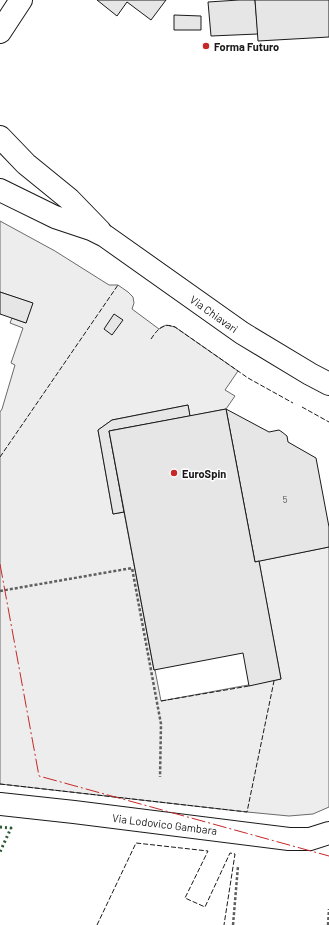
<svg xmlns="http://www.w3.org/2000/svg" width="329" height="925" font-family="Barlow,sans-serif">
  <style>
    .built { fill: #ededed; stroke: #6a6a6a }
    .building { fill: #e6e6e6; stroke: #1a1a1a }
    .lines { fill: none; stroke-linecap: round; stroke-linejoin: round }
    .minor-casing { stroke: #1a1a1a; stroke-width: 24 }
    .tertiary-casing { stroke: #1a1a1a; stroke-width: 24 }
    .secondary-casing { stroke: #1a1a1a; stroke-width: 24 }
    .path { stroke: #5f5f5f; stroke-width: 2.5; stroke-dasharray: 3 2; stroke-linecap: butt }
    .minor { stroke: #fff; stroke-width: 22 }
    .tertiary { stroke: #fff; stroke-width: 22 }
    .secondary { stroke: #fff; stroke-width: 22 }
    .hedge { stroke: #2b5a34; stroke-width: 3; stroke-dasharray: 2 3; stroke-linecap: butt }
    .fence { stroke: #1a1a1a; stroke-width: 1; stroke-dasharray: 5 2; stroke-linecap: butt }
    .power { stroke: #c62828; stroke-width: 1; stroke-dasharray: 14 3 2 3; stroke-linecap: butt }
    .poi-dot { fill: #c62828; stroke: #fff; stroke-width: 1.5 }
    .labels { text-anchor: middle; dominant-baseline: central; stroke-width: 3; stroke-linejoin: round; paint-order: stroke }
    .number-label { font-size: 9px; fill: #4d4d4d }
    .poi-label { font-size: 11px; font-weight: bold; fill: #1a1a1a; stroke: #fff; text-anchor: start }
    .street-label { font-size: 11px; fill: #1a1a1a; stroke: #fff }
  </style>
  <rect width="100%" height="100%" fill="#fff"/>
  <path class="built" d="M0 221 55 251 109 285H118L128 292 133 297 134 303 132 309 159 329 166 325 175 327 238 371 225 390 235 396 226 409 190 416 188 405 112 420 98 430 113 514 124 512 154 670H155L161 701 281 679 259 561 329 547V807L313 814 289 816 247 812 0 784V412L2 409 15 365 11 363 23 328 10 323 12 318 26 323 32 303 0 292Z"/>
  <g class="building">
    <path d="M97 0H166L151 20 127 2 117 16Z"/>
    <path d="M239 0H255L258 34 211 36 208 2Z"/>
    <path d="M255 0H329V37L258 41Z"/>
    <path d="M174 15 201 16V30H174Z"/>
    <path d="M0 292 33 303 26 323 0 314Z"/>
    <path d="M114 314 123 320 112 335 104 329Z"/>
    <path d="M188 405 190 416 109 431 124 512 113 514 98 430 112 420Z"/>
    <path d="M226 409 269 432 279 430 282 432 287 436 288 442 316 458 329 527V547L255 562Z"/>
    <path d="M226 409 255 562 259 561 281 679 249 686 243 653 154 670 109 431Z"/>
  </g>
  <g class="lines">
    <defs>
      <g id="minor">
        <path id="s1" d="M0 804 74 812 289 839H310L329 833"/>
      </g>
      <g id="tertiary">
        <path d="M0 137 26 164 69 199 100 231"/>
        <path id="s2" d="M0 190 55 217 91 229 105 236 242 333 310 374 329 384"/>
      </g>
      <path id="secondary" d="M0 32 21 0"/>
    </defs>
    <use href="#minor" class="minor-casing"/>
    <use href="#tertiary" class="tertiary-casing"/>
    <use href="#secondary" class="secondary-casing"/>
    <g class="path">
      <path d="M0 591 132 568 161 724 160 777"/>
      <path d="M233 925 238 866"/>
      <path d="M328 925 329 909"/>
    </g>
    <use href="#minor" class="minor"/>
    <use href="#tertiary" class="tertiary"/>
    <use href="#secondary" class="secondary"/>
    <path class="hedge" d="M0 827 11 828 0 852"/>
    <g class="fence">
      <path d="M151 339C157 330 163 322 175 327L248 378 293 403"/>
      <path d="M302 407 329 422"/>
      <path d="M0 457 118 285"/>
      <path d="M161 701 249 686"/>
      <path d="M0 784 247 812 274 681"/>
      <path d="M97 925 136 843 208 851 185 898 205 907 230 853 235 854 224 925"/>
    </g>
    <path class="power" d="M0 564 39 776 329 856"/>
  </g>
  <g class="poi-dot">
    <circle cx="206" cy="46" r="4"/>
    <circle cx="174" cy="473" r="4"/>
  </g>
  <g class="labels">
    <g class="number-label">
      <text x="285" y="499">5</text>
    </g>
    <g class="poi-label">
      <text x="214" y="46">Forma Futuro</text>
      <text x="182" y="473">EuroSpin</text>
    </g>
    <g class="street-label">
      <text stroke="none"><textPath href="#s2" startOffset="249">Via Chiavari</textPath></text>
      <text stroke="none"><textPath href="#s1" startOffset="166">Via Lodovico Gambara</textPath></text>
    </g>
  </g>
</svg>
